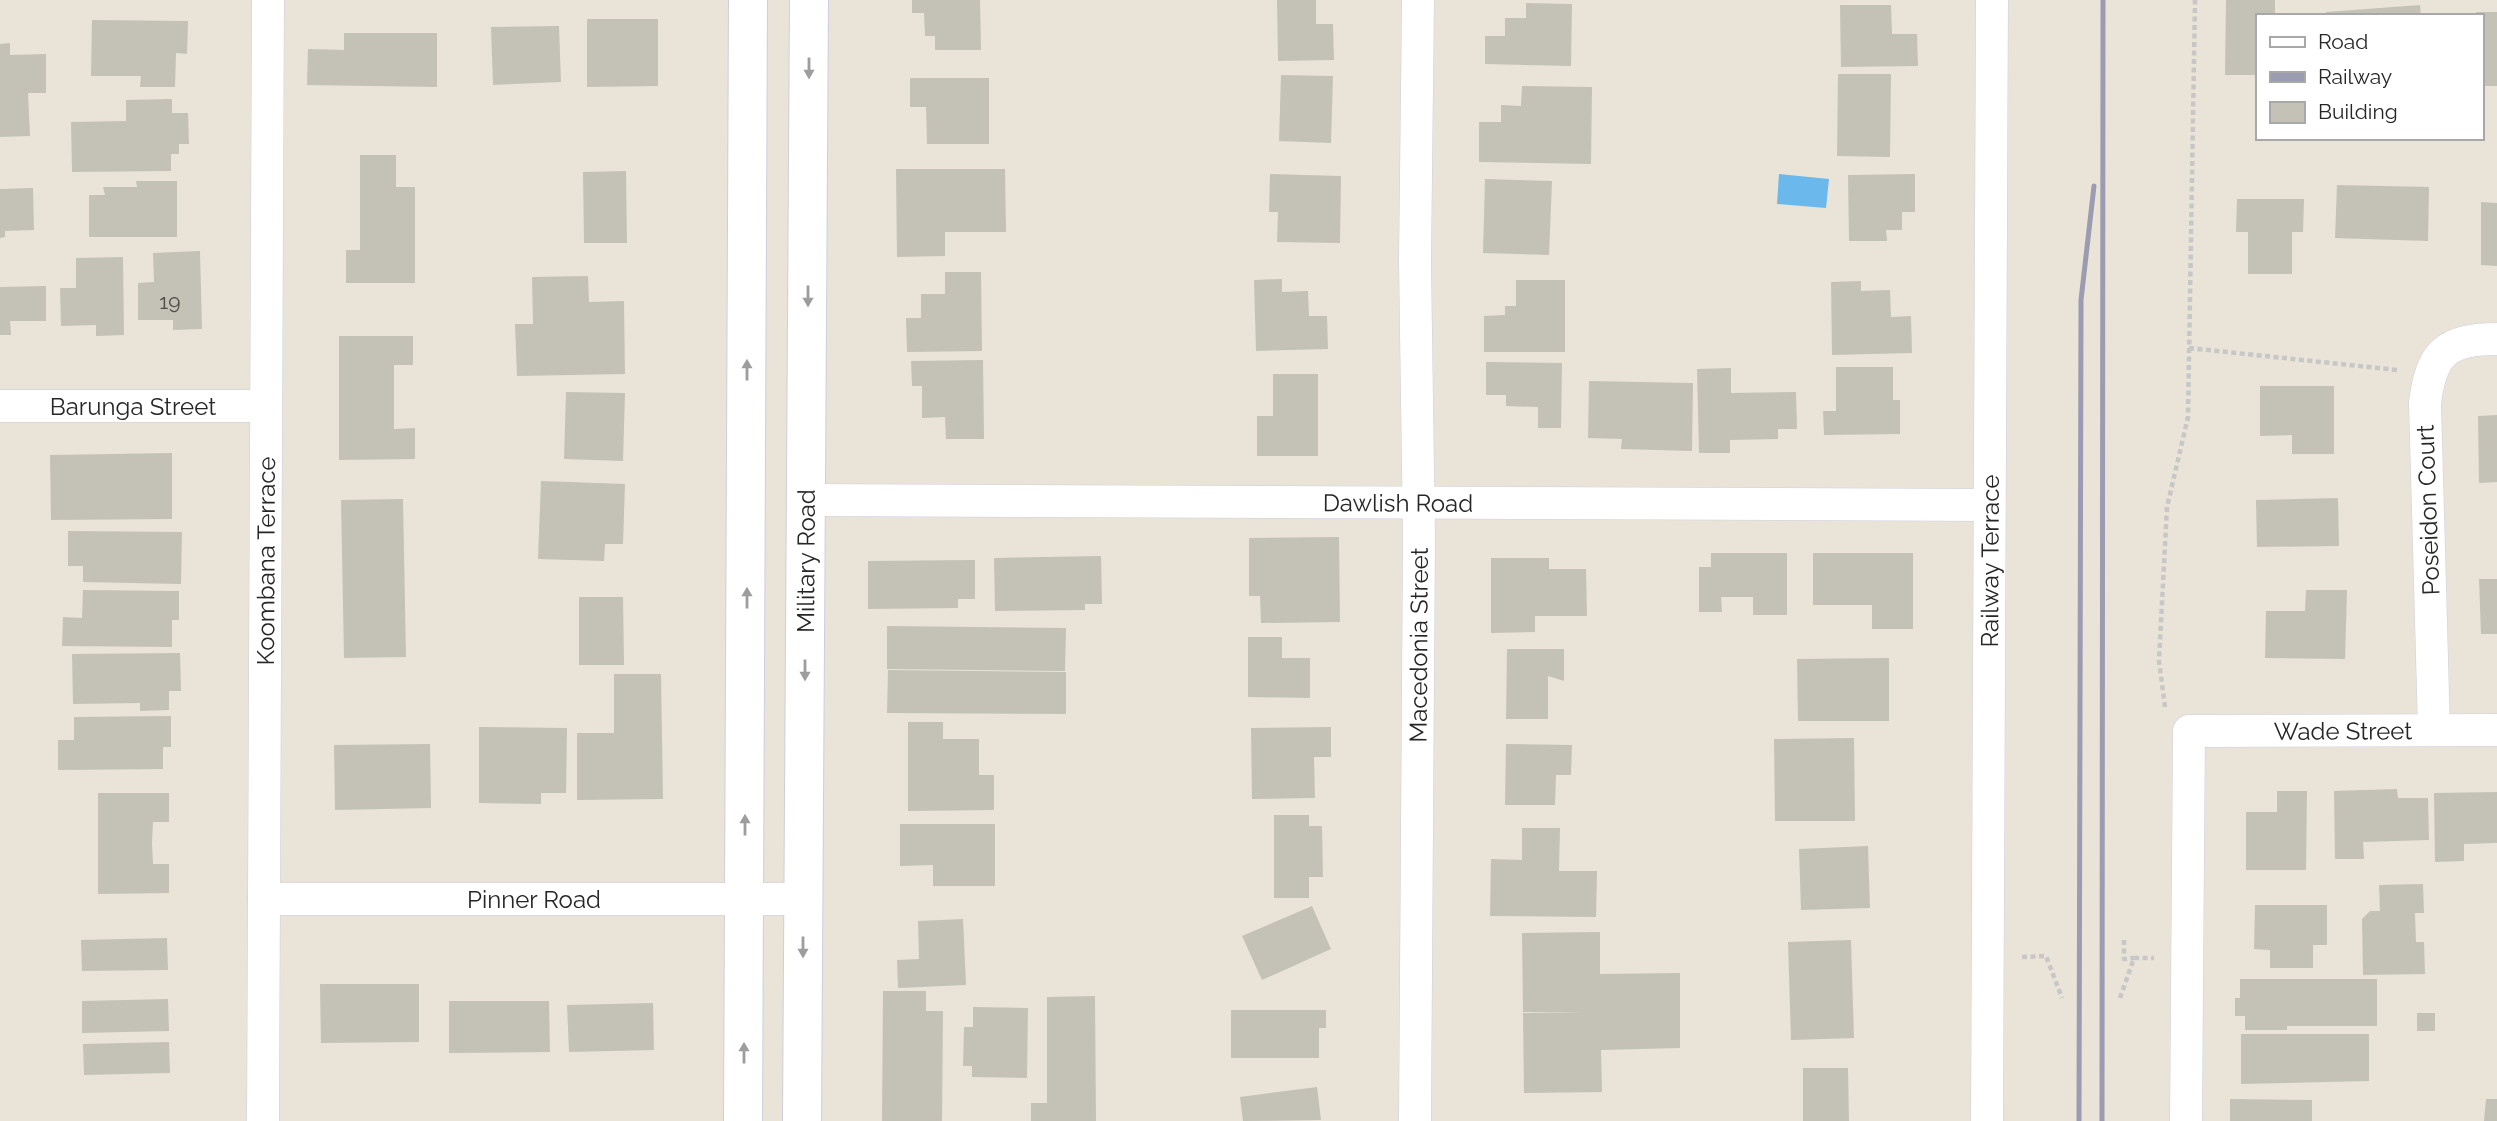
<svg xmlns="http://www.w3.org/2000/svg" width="2497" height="1121" font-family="Raleway,sans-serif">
<rect width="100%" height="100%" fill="#e9e4d7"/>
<path fill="#6ab8ec" d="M1779,174L1829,179L1826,208L1777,204Z"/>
<path fill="#c4c1b7" d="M912,0H980L981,50H935V36H925L924,13H912Z
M1277,0H1316V24H1333L1334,60L1278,61Z
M2226,0H2275V16H2257V75H2225Z
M1526,3L1572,4L1571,66L1485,64V36H1505V18H1526Z
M1840,5H1891L1892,34H1917L1918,66L1841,67Z
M2420,5L2421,16H2326V12Z
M2476,12H2497V86H2481V16H2476Z
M587,19H658V86L587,87Z
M92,20L188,21L187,54L176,53L175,87H140L141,76H91Z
M559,26L561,82L493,85L491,27Z
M344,33H437V87L307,85L308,49L344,50Z
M10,43V55L46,54V93H28L30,136L0,137V44Z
M1838,74H1891L1890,157L1837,156Z
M1281,75L1333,76L1331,143L1279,141Z
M910,78H989V144H927L926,107H910Z
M1522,86L1592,87L1591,164L1479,162V122H1501V105L1521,106Z
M172,99V113H188L189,144H179V154H171V171L72,172L71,122L126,121V100Z
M360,155H396V187H415V283H346V250H360Z
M896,169H1005L1006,232H945V256L897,257Z
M626,171L627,243H584L583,172Z
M1270,174L1341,176L1340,243L1277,242L1278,212H1269Z
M1915,174V212H1902V230H1886L1887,241H1849L1848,175Z
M1485,179L1552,181L1549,255L1483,253Z
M136,181H177V237H89V195H105L103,187H137Z
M2337,185L2429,187L2428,241L2335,238Z
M33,188L34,230L5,231V237L0,238V189Z
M2237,199H2304L2303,232H2292V274H2248V232H2236Z
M2481,202L2497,203V266L2481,265Z
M200,251L202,329L173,330V320H138V283L154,282L153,253Z
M123,257L124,335L96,336V325L61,326L60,288H76V258Z
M945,272H981L982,351L907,352L906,318H921V294H945Z
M588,276L589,302L624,301L625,374L517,376L515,324H533L532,277Z
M1282,279V292L1308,291L1309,316H1327L1328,349L1256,351L1254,280Z
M1516,280H1565V352H1484V316L1505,315V306H1516Z
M1861,281V291L1890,290L1891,317L1911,316L1912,353L1832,355L1831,282Z
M46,286V321H10L11,335H0V287Z
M339,336H413V365H394V429L415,428V459L339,460Z
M983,360L984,439H946L945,417L922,418V386H912L911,361Z
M1486,362L1562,363L1561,428H1538V407L1506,406V395H1486Z
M1836,367H1893V400H1900V434L1824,435L1823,411H1836Z
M1731,368V393L1796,392L1797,429H1778V439L1730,440V453H1699L1697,369Z
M1273,374H1318V456H1257V416H1273Z
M1589,381L1693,383L1692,451L1621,449L1622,439L1588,438Z
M2260,386H2334V454H2292V435L2260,436Z
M566,392L625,393L623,461L564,459Z
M2497,415V482L2479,483L2478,416Z
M172,453V519L51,520L50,455Z
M541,481L625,484L623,544H605L604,561L538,559Z
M2338,498L2339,546L2257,547L2256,500Z
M403,499L406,657L344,658L341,500Z
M68,531L182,532L181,584L83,582V566H68Z
M1339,537L1340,622L1261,623L1260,596H1249V538Z
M1711,553H1787V615H1753V597H1721L1722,612H1699V567H1711Z
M1813,553H1913V629H1872V605H1813Z
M1101,556L1102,604H1085V610L995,611L994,558Z
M1491,558H1549V569H1586L1587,616H1535V632L1491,633Z
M975,560V599H958V608L868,609V561Z
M2479,579H2497V634H2481Z
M83,590L179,591V620H172V647L62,646L63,617L82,618Z
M2306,590H2347L2345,659L2265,658L2266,611H2305Z
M579,597H623L624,665H579Z
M887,626L1066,628L1065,671L887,669Z
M1248,637H1282V658H1310V698L1248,697Z
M1507,649H1564V681L1548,676V719H1506Z
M180,653L181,691H169V710L140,711V703L73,704L72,654Z
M1889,658V721H1798L1797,659Z
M888,670L1066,672V714L887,713Z
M614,674H661L663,799L577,800V733H614Z
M171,716V747H163V769L58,770V740H74V717Z
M908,722H943V739H979V775H994V810L908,811Z
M479,727L567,728L566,793H541V804L479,803Z
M1331,727V757H1314L1315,798L1252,799L1251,728Z
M1854,738L1855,821H1775L1774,739Z
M430,744L431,808L335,810L334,745Z
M1506,744L1572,745L1571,775H1556L1555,805H1505Z
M2397,789L2398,798H2428L2429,840L2363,842L2364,859H2335L2334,791Z
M2277,791H2307L2306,870H2246V812H2277Z
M2497,792V843L2464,844V861L2435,862L2434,793Z
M98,793H169V822H153L152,843L153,864H169V893L98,894Z
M1274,815H1309V826H1322L1323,877H1309V898H1274Z
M900,824H995V886H933V865L900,866Z
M1522,828H1560L1559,871H1597L1596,917L1490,916L1491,859L1522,860Z
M1868,846L1870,908L1801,910L1799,849Z
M2423,884L2424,913H2415L2416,942H2424L2425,974L2363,975L2362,919L2370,911H2380L2379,885Z
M2255,905H2327V945H2313V968H2270V950L2254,949Z
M1312,906L1331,949L1262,980L1242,936Z
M963,919L966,985L898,988L897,960L919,959L918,921Z
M1600,932V974L1680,973V1048L1601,1050L1602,1092L1524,1093L1523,1013L1584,1012H1523L1522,933Z
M167,938L168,970L82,971L81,940Z
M1851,940L1854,1038L1791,1040L1788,942Z
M2240,979H2377V1026H2287V1030H2245V1016H2235V998H2240Z
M320,984H419V1042L321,1043Z
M883,991H926V1011H943L942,1121H882Z
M1095,996L1096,1121H1031V1103H1047V997Z
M168,999L169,1031L82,1033V1001Z
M449,1001H549L550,1052L449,1053Z
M653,1003L654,1050L569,1052L567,1005Z
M973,1007L1028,1008L1027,1078L972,1077V1066H963L964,1027H973Z
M1231,1010H1326V1028H1319V1058H1231Z
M2417,1013H2435V1031H2417Z
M2241,1034H2369V1081L2241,1084Z
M169,1042L170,1073L84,1075L83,1044Z
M1803,1068H1848L1849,1121H1803Z
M1317,1087L1321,1120L1243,1121L1240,1097Z
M2230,1099L2312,1100V1121H2230Z
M2486,1099H2497V1121H2484Z"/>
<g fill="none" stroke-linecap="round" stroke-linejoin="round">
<g stroke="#cdcee0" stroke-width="33">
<g id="street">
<path id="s1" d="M0,406H266"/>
<path id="s2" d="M806,500L1989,505"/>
<path d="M2434,730L2425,403C2431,353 2446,339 2497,339"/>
<path id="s3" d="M264,899H804"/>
<path id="s4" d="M263,1121L268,0"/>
<path id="s5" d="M1415,1121L1419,536L1415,262L1418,0"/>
<path id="s6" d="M1987,1121L1992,0"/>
<path id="s7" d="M2186,1121L2189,731L2497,730"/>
</g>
</g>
<g stroke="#cdcee0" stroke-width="40">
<g id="secondary">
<path d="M743,1121L748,0"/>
<path id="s8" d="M802,1121L809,0"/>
</g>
</g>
<path stroke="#c7c7c7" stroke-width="4.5" stroke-dasharray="5 3.5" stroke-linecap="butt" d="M2189,348L2397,370
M2165,707L2159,661L2167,507L2188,417L2195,0
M2124,940V959L2134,958
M2022,957L2046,956L2062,998
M2120,998L2134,958H2154"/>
<use href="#street" stroke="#fff" stroke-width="32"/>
<use href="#secondary" stroke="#fff" stroke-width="38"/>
<path stroke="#9b9bb1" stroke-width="5" d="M2079,1121L2081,300L2094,186
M2102,1121L2103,0"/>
</g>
<defs><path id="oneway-solid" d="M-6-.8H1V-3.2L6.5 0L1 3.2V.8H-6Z" transform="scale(1.75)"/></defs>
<g fill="#9d9d9d">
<use href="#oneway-solid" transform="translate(809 68) rotate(90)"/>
<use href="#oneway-solid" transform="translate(808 296) rotate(90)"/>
<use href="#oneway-solid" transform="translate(747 370) rotate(-90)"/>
<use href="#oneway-solid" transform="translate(747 598) rotate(-90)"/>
<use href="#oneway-solid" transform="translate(805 670) rotate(90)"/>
<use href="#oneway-solid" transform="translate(745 825) rotate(-90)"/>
<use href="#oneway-solid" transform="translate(803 947) rotate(90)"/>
<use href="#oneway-solid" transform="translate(744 1053) rotate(-90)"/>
</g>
<g text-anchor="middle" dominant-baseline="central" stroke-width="7" stroke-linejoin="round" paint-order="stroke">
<g font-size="21" fill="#4e4d4a">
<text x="170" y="301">19</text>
</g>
<g font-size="24" fill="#262626" stroke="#fff">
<text stroke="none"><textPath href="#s1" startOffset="133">Barunga Street</textPath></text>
<text stroke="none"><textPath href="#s2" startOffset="592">Dawlish Road</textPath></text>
<text transform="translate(2428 510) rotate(-92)">Poseidon Court</text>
<text stroke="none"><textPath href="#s6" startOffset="560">Railway Terrace</textPath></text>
<text stroke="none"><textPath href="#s4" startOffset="560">Koombana Terrace</textPath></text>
<text stroke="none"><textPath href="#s8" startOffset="560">Military Road</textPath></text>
<text stroke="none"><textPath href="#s5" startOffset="476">Macedonia Street</textPath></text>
<text stroke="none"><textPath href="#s7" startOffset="544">Wade Street</textPath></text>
<text stroke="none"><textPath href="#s3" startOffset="270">Pinner Road</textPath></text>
</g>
</g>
<rect x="2256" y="14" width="228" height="126" fill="#ffffff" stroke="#a8a8a8" stroke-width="2"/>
<rect x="2270" y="37" width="35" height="10" fill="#ffffff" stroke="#a8a8a8" stroke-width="2"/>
<text x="2318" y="49" font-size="21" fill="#262626">Road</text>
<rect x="2270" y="72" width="35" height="10" fill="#9b9bb1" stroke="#a8a8a8" stroke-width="2"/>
<text x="2318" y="84" font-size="21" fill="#262626">Railway</text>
<rect x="2270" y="102" width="35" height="21" fill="#c4c1b7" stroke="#a8a8a8" stroke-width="2"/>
<text x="2318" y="119" font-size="21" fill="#262626">Building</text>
</svg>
